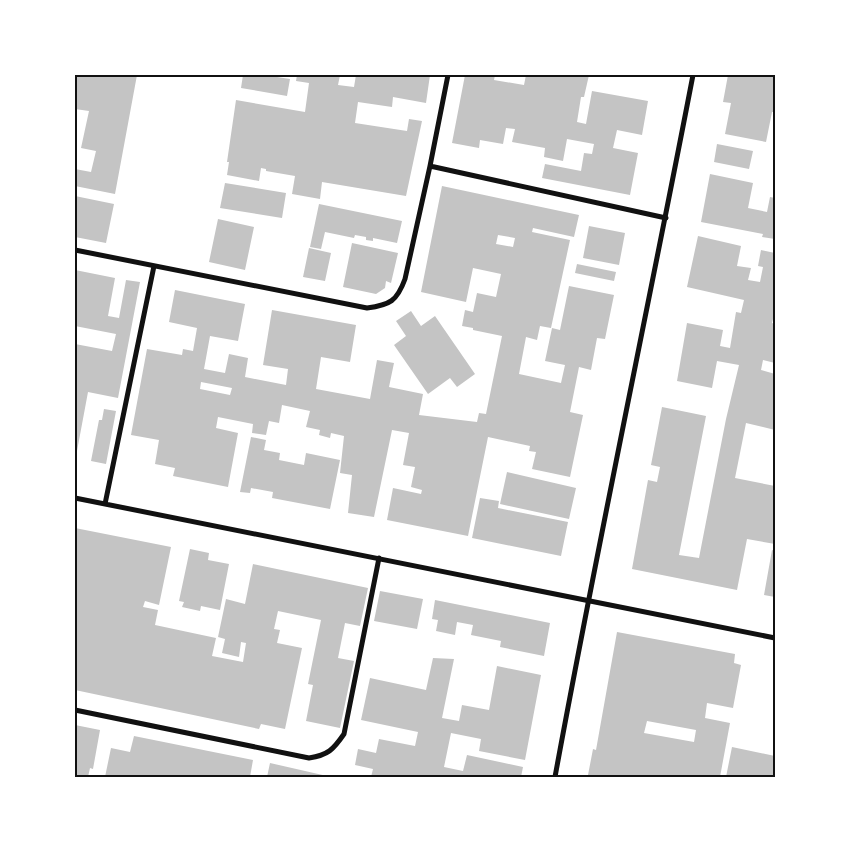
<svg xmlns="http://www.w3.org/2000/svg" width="850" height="852" font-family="'IBM Plex Sans',sans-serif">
<rect width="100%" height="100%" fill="#fff"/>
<path fill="#c4c4c4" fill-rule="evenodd" d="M75,75H137L115,194L75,186V169L91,172L96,151L81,148L89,111L75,109Z
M243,75H278L277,77L290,79L287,96L241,88Z
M297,75H340L338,85L354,87L356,75H430L426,103L393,97L392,107L358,102L355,123L407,131L409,119L422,121L406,196L322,182L320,199L292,194L295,176L266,171V169L261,168L259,181L227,175L229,162H227L236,100L305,112L309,83L296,81Z
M465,75H495L494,80L524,85L526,75H589L584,97H581L577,122L586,124L592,91L648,101L642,135L617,130L613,148L638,153L630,195L542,178L545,164L581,171L584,153L592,154L594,144L567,139L563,161L544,157L545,148L512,142L515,129L506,128L503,144L480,140L479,148L452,143Z
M728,75H775V112H772L766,142L725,134L731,103L723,102Z
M717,144L753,151L749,169L714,162Z
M710,174L753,183L748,208L767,212L770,197L775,198V239L762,237L763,234L701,222Z
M225,183L286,193L282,218L220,208Z
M442,186L579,215L574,237L533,228L532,232L570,240L551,328L540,326L537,340L526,337L519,374L561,383L565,365L545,361L552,328L560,330L569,286L614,295L605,339L597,338L591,370L579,367L570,412L583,415L570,477L532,469L536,452L529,451L530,446L488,437L468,536L387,520L393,488L421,494L422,490L411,487L415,467L403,465L409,433L392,430L374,517L348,513L352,475L340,473L344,436L331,433L330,438L319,435L320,430L306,427L310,411L282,405L279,423L269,421L266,435L252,433L253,424L218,417L216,428L238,433L228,487L173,476L175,468L155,464L159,440L131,435L147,349L182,355L183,349L193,351L197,328L169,322L175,290L245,304L238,341L210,336L204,369L225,373L229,354L248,358L245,377L286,385L288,369L263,365L272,310L356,325L350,362L321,357L316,389L370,399L377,360L394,363L389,387L423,394L419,415L477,422L479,413L486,414L502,336L473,330V328L462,326L465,310L473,312L477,293L496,297L501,274L473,268L466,302L421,292ZM498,235L515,238L513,247L496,244ZM201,382L232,388L230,395L200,389Z
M75,196L114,204L106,243L75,237Z
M319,204L402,221L397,243L373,238V241L366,240V237L355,235L354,238L325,232L321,249L310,247Z
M218,219L254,227L245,270L209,262Z
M589,226L625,233L619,265L583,258Z
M698,236L741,246L737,266L751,268L748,280L760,282L763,267L758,266L761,250L775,253V319H773L772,323L775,324V363L763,360L761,370L775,374V430L746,423L735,478L775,486V544L747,539L737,590L632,569L648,480L657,482L660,467L651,465L662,407L706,416L679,555L699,558L726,419L739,365L717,361L712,388L677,381L687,323L723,330L720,346L730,348L736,312L741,313L744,300L687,287Z
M352,243L398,253L391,283L386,281L385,288L376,294L343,287Z
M309,248L331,253L325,281L303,277Z
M577,264L616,272L614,281L575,273Z
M75,270L115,278L108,316L119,318L126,280L140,282L118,398L88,392L77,451H75V344L112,351L116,334L75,326Z
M411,311L421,326L435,316L475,374L457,387L450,378L428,394L394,345L406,336L396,321Z
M104,409L116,411L106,464L91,461L99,420H102Z
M251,437L266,440L264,450L280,453L279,460L304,465L306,453L340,460L330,509L272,498L273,492L251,488L250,493L240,492Z
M507,472L576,488L569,519L500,504Z
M480,498L499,501L498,508L568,522L561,556L472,538Z
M75,528L171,547L159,605L145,601L143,607L158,610L155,625L216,638L212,656L243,662L246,643L241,642L239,657L222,653L225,639L218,637L226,599L245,604L253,564L368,588L360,626L345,623L338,658L354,661L340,728L306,721L313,685L308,684L321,620L278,611L274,629L280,630L277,643L302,648L285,729L261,724L259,729L75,690Z
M190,549L209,553L208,560L229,564L220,610L201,606L200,611L182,607L184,602L179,601Z
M772,550L775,551V597L764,595Z
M380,591L423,599L417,629L374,621Z
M435,600L550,623L544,656L500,647L501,641L471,635L473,625L457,622L455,635L436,631L438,620L432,619Z
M617,632L735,654L734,663L741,665L733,708L707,703L705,718L730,723L720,777H598L588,775L593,749L596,750ZM647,721L696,730L694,742L644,733Z
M433,658L454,659L442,718L459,721L462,705L489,710L497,666L541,675L525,760L479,751L481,739L451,733L444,767L463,771L467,755L523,767L521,777H371L373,769L355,765L358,749L376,753L379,739L415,746L418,732L361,720L370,678L426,690Z
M75,725L100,730L93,769L90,768L88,777H75Z
M134,736L253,760L250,777H105L111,748L130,752Z
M732,747L775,756V777H726Z
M270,763L327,776V777H267Z"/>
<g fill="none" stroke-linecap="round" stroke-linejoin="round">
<path stroke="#111" stroke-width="5" d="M430,166L448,75
M75,250L367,308C390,305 397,301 405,279L430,166L666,218
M75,498L775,638
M105,504L154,266
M75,710L309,758C328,755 333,750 344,734L379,558
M555,777C598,542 648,309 693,75"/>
</g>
<rect width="850" height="852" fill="none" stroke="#ffffff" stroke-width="152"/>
<rect x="76" y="76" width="698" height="700" fill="none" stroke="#111" stroke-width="2"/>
</svg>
